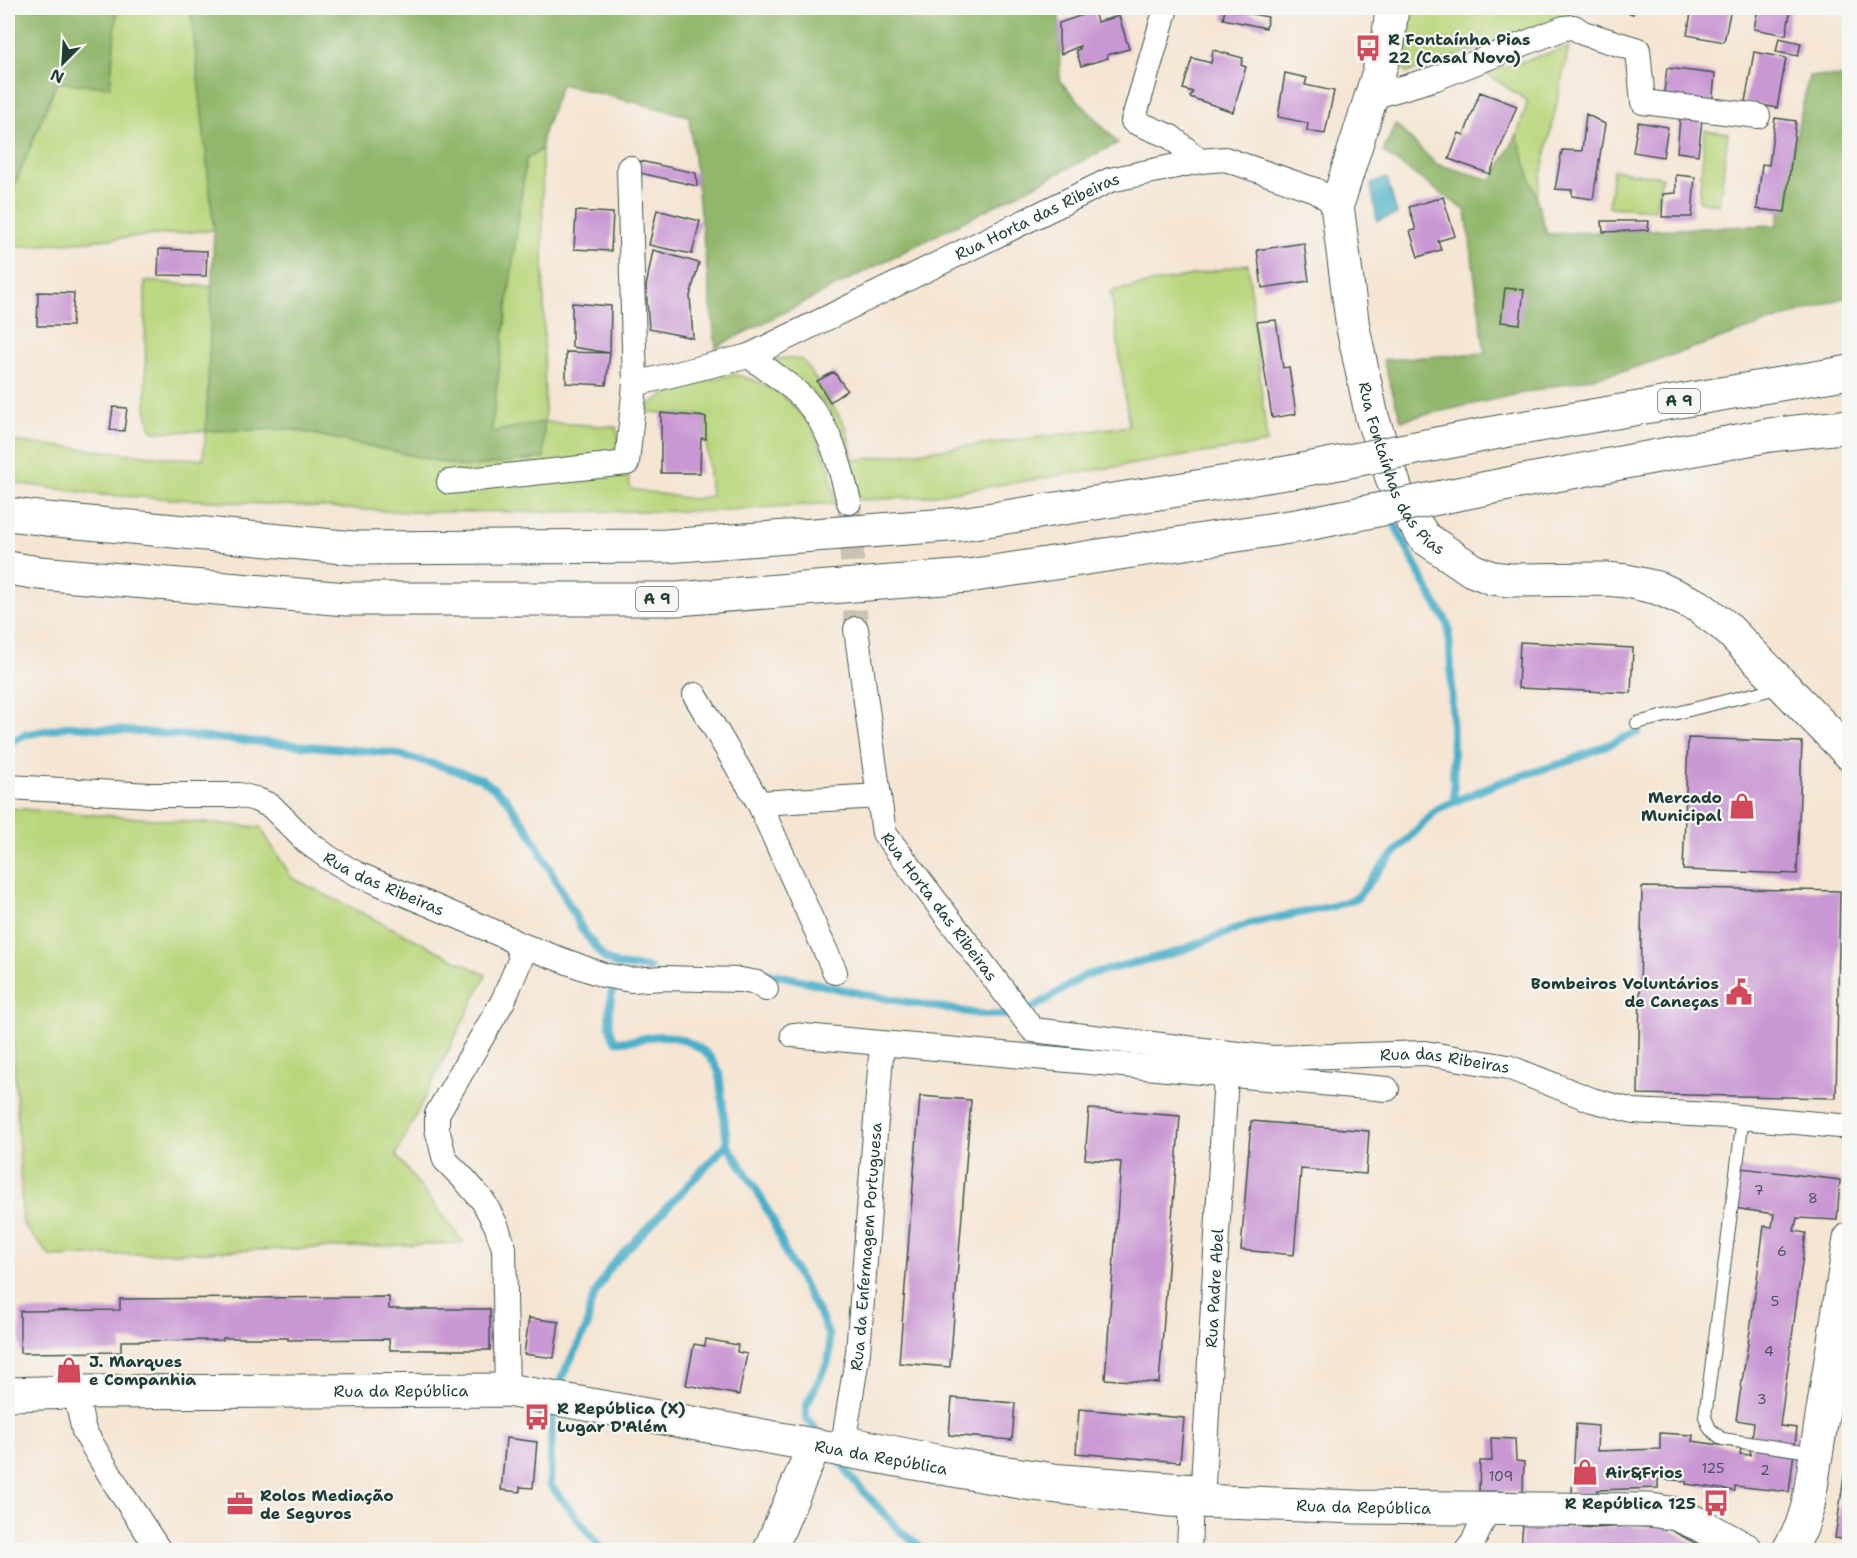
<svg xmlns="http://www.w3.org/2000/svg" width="1857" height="1558" font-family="'Shantell Sans',sans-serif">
<rect width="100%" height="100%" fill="#f6f6f2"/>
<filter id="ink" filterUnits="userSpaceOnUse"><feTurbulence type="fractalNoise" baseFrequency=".0167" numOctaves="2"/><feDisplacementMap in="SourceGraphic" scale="12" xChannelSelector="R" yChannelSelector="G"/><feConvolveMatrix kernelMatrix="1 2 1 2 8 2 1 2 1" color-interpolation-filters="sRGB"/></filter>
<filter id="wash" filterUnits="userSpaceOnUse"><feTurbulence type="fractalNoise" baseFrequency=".008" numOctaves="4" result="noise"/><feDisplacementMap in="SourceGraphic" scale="24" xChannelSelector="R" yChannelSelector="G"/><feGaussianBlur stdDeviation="1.35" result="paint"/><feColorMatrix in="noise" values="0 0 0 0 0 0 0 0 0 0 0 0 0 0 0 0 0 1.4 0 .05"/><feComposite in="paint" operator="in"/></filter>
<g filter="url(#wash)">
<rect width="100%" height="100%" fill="#f5e5d3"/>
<path fill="#b9d67c" stroke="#6c8a58" stroke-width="1.5" d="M117,8H191L214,230L8,248L12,191L57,82L110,87Z
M1411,8H1571L1569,18L1406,73L1402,65Z
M1569,47L1536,199L1517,135L1528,101L1485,73Z
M8,72L14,74L8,143Z
M1705,130L1728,133L1719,205L1699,201Z
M542,149L545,422L616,427L631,489L692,499L711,496L706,437V417L640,411L664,395L704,381L734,374L756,381L779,392L811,424L829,467L836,503L712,511L407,512L103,495L8,482V441L173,458L203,459L206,431L154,432L150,426L146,408L145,281L213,287L207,431L290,429L465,467L491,433L526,159Z
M1613,170L1662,177L1655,210L1609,207Z
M1248,264L1267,443L922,497L860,500L830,412L821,400L770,362L783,358L803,360L846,427L854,460L1129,426L1111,291Z
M8,808L260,827L292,878L486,975L396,1155L464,1243L51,1257L23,1225L8,942Z"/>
<path fill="#92b76c" stroke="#587a50" stroke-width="1.5" d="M8,8H117L110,87L57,82L12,191L8,254V143L14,74L8,72Z
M191,8H1059L1060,81L1118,143L716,347L689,116L561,84L542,138V149L526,159L491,432L544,422V458L465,467L290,429L206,431L214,230Z
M1809,76L1849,77V296L1627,370L1401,420L1383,360L1485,353L1466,211L1383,152L1395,124L1436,164L1492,180L1517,135L1547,234L1777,225Z"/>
<path fill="#4aafc9" stroke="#34767e" stroke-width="1.5" d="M1387,178L1397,214L1377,221L1371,184Z"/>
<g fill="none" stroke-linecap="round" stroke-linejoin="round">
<path stroke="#4aafc9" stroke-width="8" d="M1390,515L1430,594L1448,624L1451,666L1454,802
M8,743L24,735L70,726L392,753L441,766L482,779L506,798L531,834L583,931L604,958L617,965L650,968
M737,969H751L867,995L984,1015H1010L1036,1006L1086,975L1174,953L1251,923L1334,906L1357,898L1383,865L1437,809L1498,783L1569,761L1638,732
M614,981C611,997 604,1028 616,1041C632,1043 647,1035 662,1036C676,1036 696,1044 706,1053C712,1058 716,1066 719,1072L727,1144L756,1189L773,1221L787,1256L822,1319L828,1334L830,1351L828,1362L806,1406V1417L820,1435
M559,1391L561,1379L587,1327L590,1306L596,1292L611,1266L727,1144
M555,1406L552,1419L550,1485L594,1539L602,1550
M838,1459L853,1480L902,1533L926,1550"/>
</g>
<g id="blocks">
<path fill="#c997d3" d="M1610,8H1634L1633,14Z
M1692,8H1731L1724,42L1687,35Z
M1758,8H1791L1786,35L1754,29Z
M1225,9L1268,17L1266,28L1223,19Z
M1094,11L1097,22L1119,16L1129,49L1107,55L1108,58L1081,66L1076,50L1080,49V46L1061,54L1059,42V23Z
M1779,38L1801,43L1798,56L1776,52Z
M1213,50L1243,58L1241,65L1246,67L1233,112L1190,97L1193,92L1183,89L1192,58L1211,63Z
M1754,52L1786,58L1777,108L1745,102Z
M1667,68L1715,74L1712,106L1663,100Z
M1285,73L1307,78L1305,85L1334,91L1325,134L1307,131L1308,123L1278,117Z
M1480,92L1517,106L1490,174L1449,159L1459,133L1464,135Z
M1586,114L1605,124L1593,199L1572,196V190L1555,189L1562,150L1582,151Z
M1680,118L1702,120L1698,155L1677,152Z
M1775,118L1796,121L1785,212L1757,209L1762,164L1769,165Z
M1638,122L1668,127L1663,157L1633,152Z
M640,161L696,173L697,186L640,173Z
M1676,175L1695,177L1692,217H1662L1663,194L1676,193Z
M1443,197L1455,236L1438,241L1441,250L1418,257L1410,231L1416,230L1409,207Z
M657,210L700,221L692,254L649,245Z
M576,211L613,213L611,251L574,249Z
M1602,221H1649L1648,230L1603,232Z
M1304,243L1309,281L1262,288L1257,250Z
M159,249L207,251L206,276L158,275Z
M653,250L699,263L690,296L693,338L649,329L646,287Z
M1505,288L1524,290L1520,324L1501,322Z
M38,292L74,293L72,326H37Z
M572,303L611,306L610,353L606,385L566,383V352L610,353L572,347Z
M1276,320L1283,368L1289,367L1296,414L1272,418L1257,322Z
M834,372L847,390L830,402L817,381Z
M113,407L127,408L124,431L110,430Z
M661,413L706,417V439L701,438L700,473H661Z
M1520,642L1633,648L1631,693L1518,688Z
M1688,738L1802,742L1797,874L1683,870Z
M1642,887L1840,891L1836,1098L1638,1094Z
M920,1096L971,1100L950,1367L899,1363Z
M1089,1109L1180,1116L1159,1383L1105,1379L1121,1162L1085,1159Z
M1251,1121L1369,1131L1366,1174L1301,1169L1294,1255L1241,1250Z
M1733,1167L1840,1180L1837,1220L1797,1218L1794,1231L1806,1233L1780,1426L1797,1428L1789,1492L1735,1486V1491L1686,1484V1481L1658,1479V1488L1597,1490V1495L1572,1493L1576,1424L1598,1426L1597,1451L1660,1449V1433L1693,1435L1692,1441L1741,1448L1740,1454L1750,1455L1754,1423L1736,1420L1751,1324L1764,1226L1772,1227L1774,1214L1727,1207Z
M389,1297V1309H490V1350H390L389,1339L288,1340V1338H223V1340L121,1341V1352L20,1353V1311L120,1310V1299Z
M529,1318L559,1322L554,1358L524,1354Z
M706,1339L738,1345L737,1352L747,1354L739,1395L686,1385L694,1344L705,1346Z
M952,1398L1015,1403L1012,1440L949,1435Z
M1079,1409L1184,1418L1180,1462L1076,1453Z
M506,1438L537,1442L533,1488L520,1487V1492L501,1490Z
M1491,1438L1515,1439L1516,1461L1524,1462L1523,1492L1479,1491L1480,1461H1492Z
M1848,1449L1850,1450V1540L1835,1538Z
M1523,1522L1594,1528L1630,1526L1667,1528L1708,1550H1521Z"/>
</g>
</g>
<g filter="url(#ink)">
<use href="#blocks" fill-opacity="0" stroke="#3f564c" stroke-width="1.5"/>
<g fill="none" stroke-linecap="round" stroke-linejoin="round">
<path stroke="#cac3b3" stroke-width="24" stroke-dasharray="24 12" stroke-linecap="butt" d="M849,502L856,629"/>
<g stroke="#3f564c" stroke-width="14">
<path id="lane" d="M1637,723L1781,687
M1743,1118L1705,1417L1710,1429L1722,1439L1816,1453
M845,1432L959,1455L1057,1470L1202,1481"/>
</g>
<g stroke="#3f564c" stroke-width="26">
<g id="street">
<path d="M1166,8L1133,121L1171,137L1200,161"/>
<path d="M1372,97L1436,78L1564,28L1574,27L1583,33L1638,50L1643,102L1758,116"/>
<path d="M749,356C766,369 790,384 804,399C831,428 840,465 849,502"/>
<path id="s1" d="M635,384L749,356L1110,180L1200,161L1225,159L1315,190L1337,205"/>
<path d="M449,482L627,463L635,384L629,168"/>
<path id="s2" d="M856,629L884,833L1033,1030L1272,1058L1425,1053L1508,1067L1592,1100L1633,1111L1729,1116L1850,1127"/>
<path d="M695,695L759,803L879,796"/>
<path id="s3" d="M8,787L150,795H239L255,799L271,806L306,841L329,858L355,873L504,936L516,943L603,975L631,980L663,978L741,980L757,983L766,989"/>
<path d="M759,803L835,972"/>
<path d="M793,1035L1387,1089"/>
<path d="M507,1390L504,1248L496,1225L483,1201L465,1180L445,1160L437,1129V1114L503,1001L521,958L516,943"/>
<path d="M75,1392L84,1431L118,1488L159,1550"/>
<path id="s4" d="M842,1451L858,1352L882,1043"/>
<path id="s5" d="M1202,1502L1226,1074"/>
<path d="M1189,1550L1191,1501"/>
<path d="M1467,1550L1473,1543L1488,1508"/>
</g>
</g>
<g stroke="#3f564c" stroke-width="35">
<g id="secondary">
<path id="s6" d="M1392,8L1388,43L1337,205L1353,328L1372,417L1400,502L1425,538L1472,570L1492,578L1510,580L1605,579L1627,581L1658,588L1698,606L1726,627L1850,754"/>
<path id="s7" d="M8,1394L75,1392L507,1390L1026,1483L1170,1500L1356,1507L1651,1510L1676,1514L1701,1525L1746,1550"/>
<path d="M770,1550L814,1446"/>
<path d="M1789,1550L1801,1528L1808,1506L1850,1239"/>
</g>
</g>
<g stroke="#3f564c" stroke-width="35">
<path id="highway" d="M1509,430L1850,372
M1518,482L1770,435L1850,426
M8,514L46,519L354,548L666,546L961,524L1292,472
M8,568L39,573L346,599H677L968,576L1302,525"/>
</g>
<use href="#lane" stroke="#fff" stroke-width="12"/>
<use href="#street" stroke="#fff" stroke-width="24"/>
<use href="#secondary" stroke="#fff" stroke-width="33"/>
<use href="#highway" stroke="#fff" stroke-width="33"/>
<g stroke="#3f564c" stroke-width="35" stroke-linecap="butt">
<path id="highway-bridge" d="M1292,472L1509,430
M1302,525L1518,482"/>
</g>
<use href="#highway-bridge" stroke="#fff" stroke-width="33"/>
</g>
</g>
<defs>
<g id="bus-bare" transform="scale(2.07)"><path d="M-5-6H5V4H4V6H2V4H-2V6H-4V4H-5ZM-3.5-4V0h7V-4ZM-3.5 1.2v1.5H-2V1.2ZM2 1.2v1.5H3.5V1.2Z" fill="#d1495b" stroke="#f6f6f2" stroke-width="2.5" paint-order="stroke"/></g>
<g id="shop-bare" transform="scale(2.07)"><path d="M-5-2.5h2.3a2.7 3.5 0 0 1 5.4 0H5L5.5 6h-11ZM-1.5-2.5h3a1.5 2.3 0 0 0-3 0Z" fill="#d1495b" stroke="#f6f6f2" stroke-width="2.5" paint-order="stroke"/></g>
<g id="civic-bare" transform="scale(2.07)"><path d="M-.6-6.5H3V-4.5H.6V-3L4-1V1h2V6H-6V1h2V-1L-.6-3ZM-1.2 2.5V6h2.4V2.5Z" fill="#d1495b" stroke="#f6f6f2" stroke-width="2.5" paint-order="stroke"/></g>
<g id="office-bare" transform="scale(2.07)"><path d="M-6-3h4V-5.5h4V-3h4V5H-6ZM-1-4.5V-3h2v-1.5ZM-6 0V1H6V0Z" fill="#d1495b" stroke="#f6f6f2" stroke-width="2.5" paint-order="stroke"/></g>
</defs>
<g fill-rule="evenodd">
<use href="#bus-bare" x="1368" y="48"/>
<use href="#shop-bare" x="1742" y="806"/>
<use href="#civic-bare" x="1739" y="992"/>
<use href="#shop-bare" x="69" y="1370"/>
<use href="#bus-bare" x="537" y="1417"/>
<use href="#shop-bare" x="1585" y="1472"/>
<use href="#bus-bare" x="1716" y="1503"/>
<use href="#office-bare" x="240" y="1504"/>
</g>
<g text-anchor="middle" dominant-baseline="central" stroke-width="4.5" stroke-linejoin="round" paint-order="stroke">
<g font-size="14" fill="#4a545c">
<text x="1759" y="1190">7</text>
<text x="1813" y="1198">8</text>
<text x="1782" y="1251">6</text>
<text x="1775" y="1301">5</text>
<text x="1769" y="1351">4</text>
<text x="1762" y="1399">3</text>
<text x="1713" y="1468">125</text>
<text x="1765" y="1470">2</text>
<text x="1501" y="1476">109</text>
</g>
<g fill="#f6f6f2" stroke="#60746d" stroke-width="1.5">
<rect x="1658" y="389" width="42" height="24" rx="4.5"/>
<rect x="636" y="587" width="42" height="24" rx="4.5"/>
</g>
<g font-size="15" font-weight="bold" fill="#1f3d34">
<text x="1679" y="401">A 9</text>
<text x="657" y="599">A 9</text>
</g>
<g font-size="16" font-weight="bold" fill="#1f3d34" stroke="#f6f6f2" text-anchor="start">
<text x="1388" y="39">R Fontaínha Pias<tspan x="1388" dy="18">22 (Casal Novo)</tspan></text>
<text x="1722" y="797" text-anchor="end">Mercado<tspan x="1722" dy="18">Municipal</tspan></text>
<text x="1719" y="983" text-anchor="end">Bombeiros Voluntários<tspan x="1719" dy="18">de Caneças</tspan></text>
<text x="89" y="1361">J. Marques<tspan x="89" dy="18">e Companhia</tspan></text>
<text x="557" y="1408">R República (X)<tspan x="557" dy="18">Lugar D'Além</tspan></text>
<text x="1605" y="1472">Air&amp;Frios</text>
<text x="260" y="1495">Rolos Mediação<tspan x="260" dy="18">de Seguros</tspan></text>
<text x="1696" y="1503" text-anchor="end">R República 125</text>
</g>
<g font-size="16" fill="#1f3d34" stroke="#f6f6f2">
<text stroke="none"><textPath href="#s1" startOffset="438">Rua Horta das Ribeiras</textPath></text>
<text stroke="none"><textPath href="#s6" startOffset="480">Rua Fontaínhas das Pias</textPath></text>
<text stroke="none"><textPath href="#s3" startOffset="404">Rua das Ribeiras</textPath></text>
<text stroke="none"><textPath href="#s2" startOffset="298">Rua Horta das Ribeiras</textPath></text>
<text stroke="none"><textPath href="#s2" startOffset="867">Rua das Ribeiras</textPath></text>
<text stroke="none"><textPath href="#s4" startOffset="206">Rua da Enfermagem Portuguesa</textPath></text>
<text stroke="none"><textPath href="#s5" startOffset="214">Rua Padre Abel</textPath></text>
<text stroke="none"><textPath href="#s7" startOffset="393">Rua da República</textPath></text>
<text stroke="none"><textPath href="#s7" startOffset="879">Rua da República</textPath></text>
<text stroke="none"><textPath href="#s7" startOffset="1365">Rua da República</textPath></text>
</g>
</g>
<rect width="1857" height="1558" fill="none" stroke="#f6f6f2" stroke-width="30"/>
<g transform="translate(63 63) rotate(204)" stroke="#f6f6f2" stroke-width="4.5" paint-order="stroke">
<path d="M0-4.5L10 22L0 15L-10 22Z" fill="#1f3d34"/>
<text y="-9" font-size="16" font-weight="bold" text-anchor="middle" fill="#1f3d34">N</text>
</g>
</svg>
